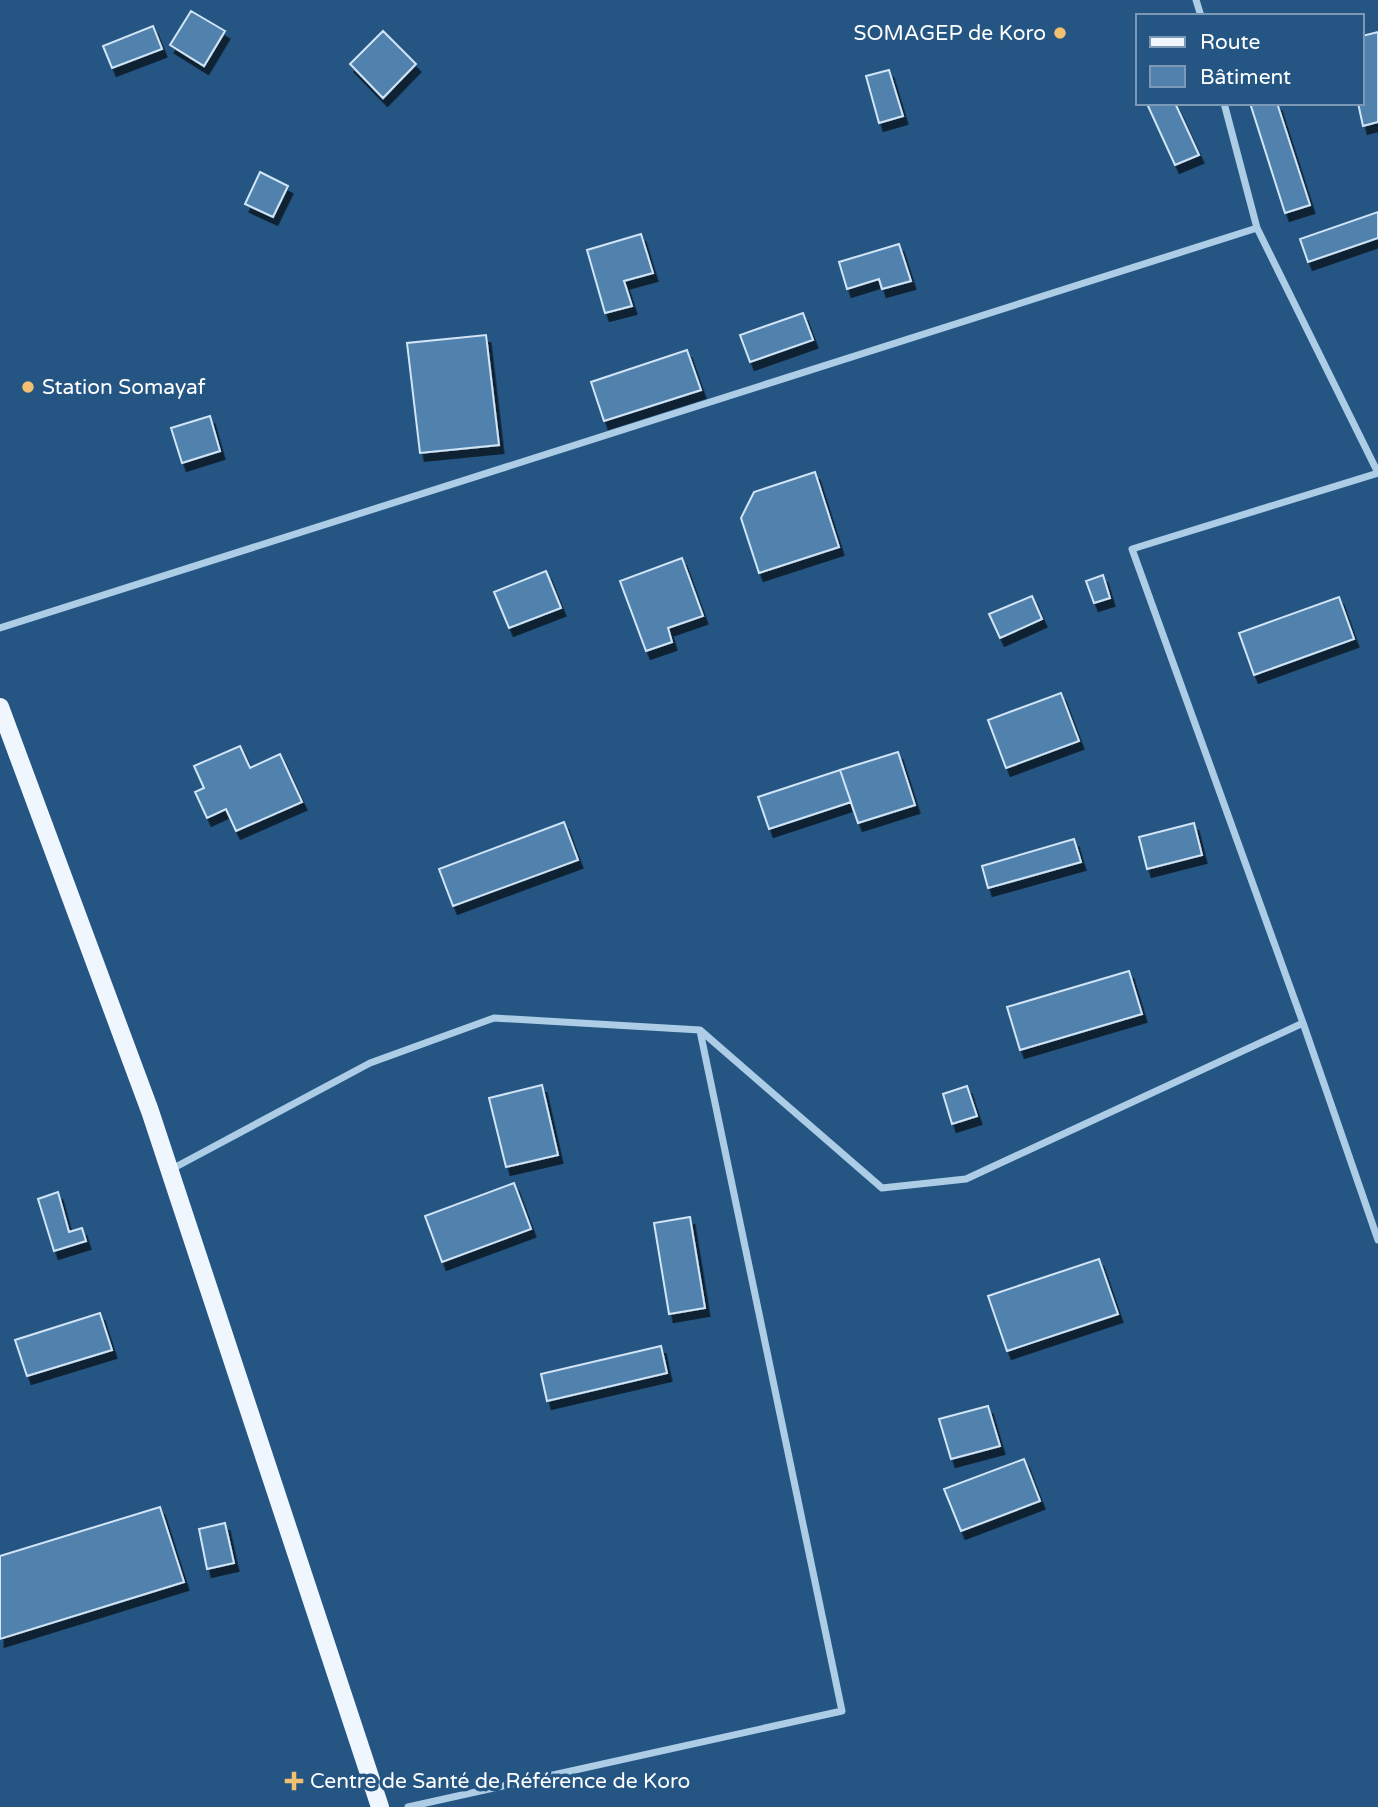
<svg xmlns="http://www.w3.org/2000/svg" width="1378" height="1807" font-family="'Varela Round',sans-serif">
<defs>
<filter id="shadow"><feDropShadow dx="4.5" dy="8" stdDeviation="0" flood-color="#0009"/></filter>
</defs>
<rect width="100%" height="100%" fill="#255683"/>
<path fill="#5182ad" stroke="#d1e5f6" stroke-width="2" filter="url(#shadow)" d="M191,11L225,31L204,66L170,45Z
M153,26L162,49L112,68L103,46Z
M383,31L416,64L383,98L350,64Z
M1378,32V122L1363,126L1358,103H1362V36Z
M889,70L903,116L879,123L866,76Z
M1154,103H1175L1199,155L1175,165L1148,106Z
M1250,103H1277L1310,205L1285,213Z
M260,172L288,186L273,217L245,204Z
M1378,212V238L1308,262L1300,239Z
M641,234L653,273L624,281L632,306L605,313L587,250Z
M899,244L911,281L882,289L879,279L847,289L839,262Z
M803,313L813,340L750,362L740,335Z
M486,335L499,445L420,453L407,343Z
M687,350L701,390L604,421L591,382Z
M210,416L220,451L182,463L171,428Z
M815,472L839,547L759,573L741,518L754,492Z
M682,558L703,616L668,628L672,642L646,651L620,581Z
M546,571L561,608L509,628L494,592Z
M1103,575L1110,598L1094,603L1086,581Z
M1032,596L1042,619L1000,638L989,614Z
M1339,597L1354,639L1254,675L1239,633Z
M1061,693L1079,741L1006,768L988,720Z
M240,746L250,768L280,754L302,802L236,831L226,809L207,818L195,792L204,788L194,766Z
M898,752L915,805L858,823L840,770Z
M840,770L851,802L769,829L758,797Z
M564,822L578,860L453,906L439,869Z
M1194,823L1202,855L1147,869L1139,837Z
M1074,839L1081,862L988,888L982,866Z
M1129,971L1142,1014L1020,1050L1007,1007Z
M542,1085L558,1155L506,1167L489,1098Z
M967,1086L977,1116L952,1124L943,1094Z
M514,1183L531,1229L442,1262L425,1216Z
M58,1192L69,1232L82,1228L86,1241L54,1251L38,1199Z
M690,1217L705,1308L669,1314L654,1223Z
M1099,1259L1118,1314L1007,1351L988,1296Z
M100,1313L112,1350L27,1376L15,1340Z
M661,1346L667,1373L547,1401L541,1374Z
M988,1406L1000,1446L951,1459L939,1419Z
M1024,1459L1040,1501L961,1531L944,1489Z
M160,1507L184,1582L0,1639V1556Z
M225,1523L234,1563L207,1569L199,1529Z"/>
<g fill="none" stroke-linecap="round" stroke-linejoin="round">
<path stroke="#adcde7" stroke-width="7" d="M1196,0L1201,16
M1224,103L1257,228L1378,473
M0,628L1257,228
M1303,1023L1378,1240
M170,1170L370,1063L494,1018L700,1030L882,1188L966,1179L1303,1023L1132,549L1378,473
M408,1807L842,1711L700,1031"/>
<path stroke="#eff6fd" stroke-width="18" d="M0,707L150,1111L380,1807"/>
</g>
<g fill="#f1c171" stroke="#255683" stroke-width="2.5">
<circle cx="1060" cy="33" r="7"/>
<circle cx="28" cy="387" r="7"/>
<path d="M290.5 1770.5h7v7h7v7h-7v7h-7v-7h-7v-7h7z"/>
</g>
<g text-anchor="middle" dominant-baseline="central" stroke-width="7" stroke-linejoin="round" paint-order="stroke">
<g font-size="21" fill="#fff" stroke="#255683" text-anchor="start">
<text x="1046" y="33" text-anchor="end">SOMAGEP de Koro</text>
<text x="42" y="387">Station Somayaf</text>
<text x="310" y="1781">Centre de Santé de Référence de Koro</text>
</g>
</g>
<rect x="1136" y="14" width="228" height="91" fill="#255683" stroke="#7c9ab5" stroke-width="2"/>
<rect x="1150" y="37" width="35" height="10" fill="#eff6fd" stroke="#7c9ab5" stroke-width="2"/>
<text x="1200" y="49" font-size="21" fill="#ffffff">Route</text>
<rect x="1150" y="66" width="35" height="21" fill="#5182ad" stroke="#7c9ab5" stroke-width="2"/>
<text x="1200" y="84" font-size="21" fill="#ffffff">Bâtiment</text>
</svg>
